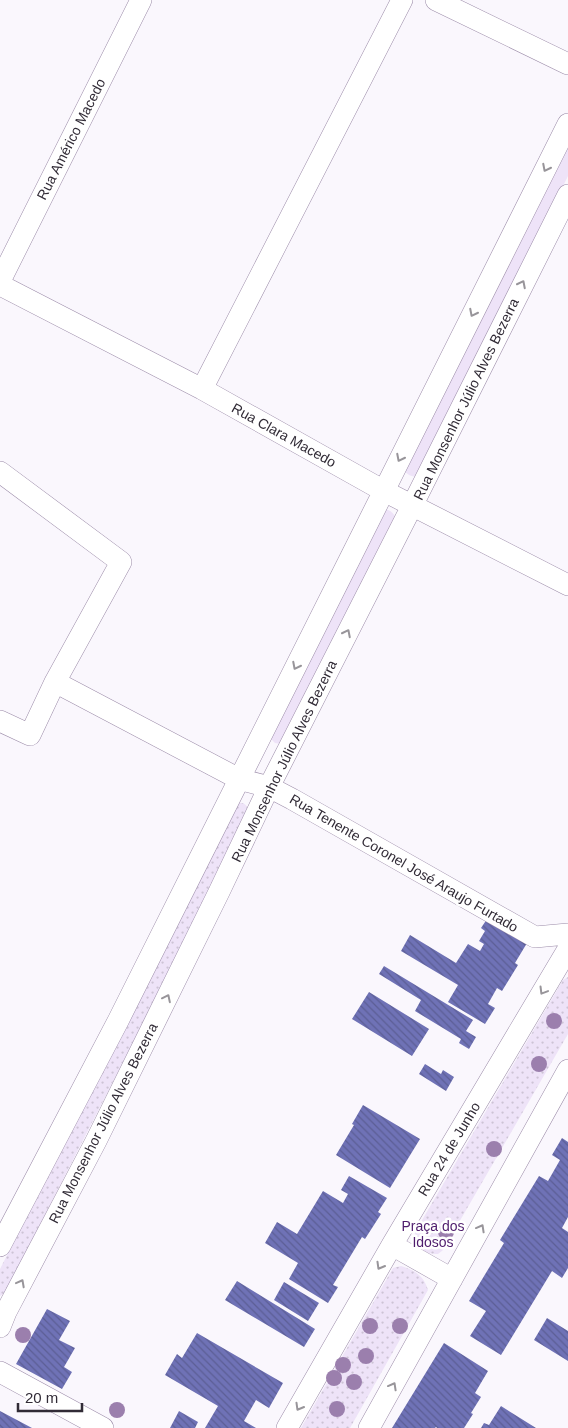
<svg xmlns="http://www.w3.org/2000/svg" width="568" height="1428" font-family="Arial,sans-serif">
<defs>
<pattern id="park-dots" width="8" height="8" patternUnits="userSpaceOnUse" patternTransform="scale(1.25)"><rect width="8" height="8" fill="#eee3f8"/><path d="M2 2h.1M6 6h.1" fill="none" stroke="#cdc3d5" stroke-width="1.8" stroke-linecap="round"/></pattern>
<pattern id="building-back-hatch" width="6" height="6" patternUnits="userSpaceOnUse" patternTransform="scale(1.25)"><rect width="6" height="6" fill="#6f72b6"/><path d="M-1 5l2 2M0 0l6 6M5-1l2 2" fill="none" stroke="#5c5e95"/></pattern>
</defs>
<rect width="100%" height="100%" fill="#faf7fd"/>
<path fill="#eee3f8" d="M568,142V176L420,475C413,478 410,476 405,472Z
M384,510C389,509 392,512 395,516L281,744L275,743L270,738Z"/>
<path fill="url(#park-dots)" d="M238,803C244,802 247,805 249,811L126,1056L5,1293L0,1296V1269L234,807Z
M568,977V1034L443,1250L438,1254C424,1254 413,1247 415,1232L563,980Z
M401,1266C415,1270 424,1276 428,1290L350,1428H301L393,1268Z"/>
<path fill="url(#building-back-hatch)" d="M487,919L527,943L515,963L518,965L502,991L497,988L488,1004L495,1008L485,1024L448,1002L458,985L401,951L410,935L456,963L468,944L480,951L484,944L479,941L485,931L481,928Z
M384,966L473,1020L466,1031L476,1037L469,1049L459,1043L461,1039L415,1011L421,1000L379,974Z
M369,992L429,1029L412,1056L352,1019Z
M425,1064L441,1074L443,1070L454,1077L446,1091L419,1074Z
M363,1105L420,1139L390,1188L336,1155L354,1125L352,1124Z
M562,1138L568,1142V1217L562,1228L568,1232V1268L562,1278L552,1271L501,1355L470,1336L486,1311L469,1301L504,1243L500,1240L539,1176L548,1181L560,1160L552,1155Z
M349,1176L387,1198L378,1212L381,1214L365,1239L362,1237L333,1285L338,1287L328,1303L289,1279L298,1263L265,1243L277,1222L297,1234L323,1191L343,1203L348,1194L341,1190Z
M237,1281L315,1329L304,1347L225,1300Z
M284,1282L319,1303L308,1321L274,1300Z
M47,1309L70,1321L59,1340L75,1348L64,1367L72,1372L62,1389L16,1364Z
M547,1318L568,1331V1361L534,1340Z
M197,1333L283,1383L269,1408L256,1400L244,1421L256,1428H205L218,1406L165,1375L177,1354L182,1358Z
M444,1343L488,1371L475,1393L481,1397L471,1413L473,1414L464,1428H437L436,1427L435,1428H392Z
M501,1406L536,1428H481L484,1423L489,1425Z
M0,1411L32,1428H0Z
M179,1411L198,1422L195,1428H170Z"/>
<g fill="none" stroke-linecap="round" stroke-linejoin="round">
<g stroke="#9c8ca9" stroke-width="22">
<path id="minor" d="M436,0L568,64
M0,281L141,0
M0,285L202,389L384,491L568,585
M202,389L402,0
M0,472L121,562L55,682L30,735L0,721
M55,682L239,779L269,787L292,799L535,937L568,934
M392,1245L452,1279
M0,1246L118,1021L568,124
M0,1327L6,1312L96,1141L219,892L269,787L412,506L568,195
M0,1372L103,1428
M287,1428L392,1245L568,949
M369,1428L568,1070"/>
</g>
<use href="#minor" stroke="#fff" stroke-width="21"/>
</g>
<g fill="#9b7fad">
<circle cx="554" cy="1021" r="8"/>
<circle cx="539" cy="1064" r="8"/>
<circle cx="494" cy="1149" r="8"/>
<circle cx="446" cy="1232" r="8"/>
<circle cx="370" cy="1326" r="8"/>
<circle cx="400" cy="1326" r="8"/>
<circle cx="23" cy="1335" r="8"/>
<circle cx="366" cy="1356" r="8"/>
<circle cx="343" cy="1365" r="8"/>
<circle cx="334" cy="1378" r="8"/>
<circle cx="354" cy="1382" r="8"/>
<circle cx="337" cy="1409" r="8"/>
<circle cx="117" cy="1410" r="8"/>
</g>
<defs><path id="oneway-chevron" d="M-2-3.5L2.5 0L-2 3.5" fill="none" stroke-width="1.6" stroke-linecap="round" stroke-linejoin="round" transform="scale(1.25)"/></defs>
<g stroke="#98959a">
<use href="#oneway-chevron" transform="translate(546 168) rotate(117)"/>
<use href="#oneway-chevron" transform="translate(522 284) rotate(-63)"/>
<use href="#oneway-chevron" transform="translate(473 313) rotate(117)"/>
<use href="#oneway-chevron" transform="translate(400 458) rotate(117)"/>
<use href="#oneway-chevron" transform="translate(347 633) rotate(-63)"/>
<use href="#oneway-chevron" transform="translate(296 666) rotate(117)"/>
<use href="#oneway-chevron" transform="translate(543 991) rotate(121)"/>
<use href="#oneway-chevron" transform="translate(167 998) rotate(-64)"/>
<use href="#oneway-chevron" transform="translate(481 1228) rotate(-61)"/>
<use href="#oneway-chevron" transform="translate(380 1266) rotate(120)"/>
<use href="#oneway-chevron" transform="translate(21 1283) rotate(-62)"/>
<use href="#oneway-chevron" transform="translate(393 1386) rotate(-61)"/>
<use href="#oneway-chevron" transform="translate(299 1407) rotate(120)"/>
</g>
<g text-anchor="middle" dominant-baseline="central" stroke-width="5" stroke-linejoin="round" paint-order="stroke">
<g font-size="14" fill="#312b36" stroke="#fff">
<text transform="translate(71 139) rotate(-63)">Rua Américo Macedo</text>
<text transform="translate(466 399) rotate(-64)">Rua Monsenhor Júlio Alves Bezerra</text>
<text transform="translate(284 435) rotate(29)">Rua Clara Macedo</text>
<text transform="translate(284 761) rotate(-64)">Rua Monsenhor Júlio Alves Bezerra</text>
<text transform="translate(404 863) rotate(30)">Rua Tenente Coronel José Araujo Furtado</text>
<text transform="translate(103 1123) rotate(-63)">Rua Monsenhor Júlio Alves Bezerra</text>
<text transform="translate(449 1149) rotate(-59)">Rua 24 de Junho</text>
</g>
<g font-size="14" fill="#4e1c6c" stroke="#fff">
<text x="433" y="1226">Praça dos<tspan x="433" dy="16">Idosos</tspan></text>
</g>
</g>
<path d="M18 1403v8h64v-8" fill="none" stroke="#312b36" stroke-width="2.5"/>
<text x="25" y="1403" font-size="15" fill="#312b36" stroke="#ffffff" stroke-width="4" paint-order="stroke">20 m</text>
</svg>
